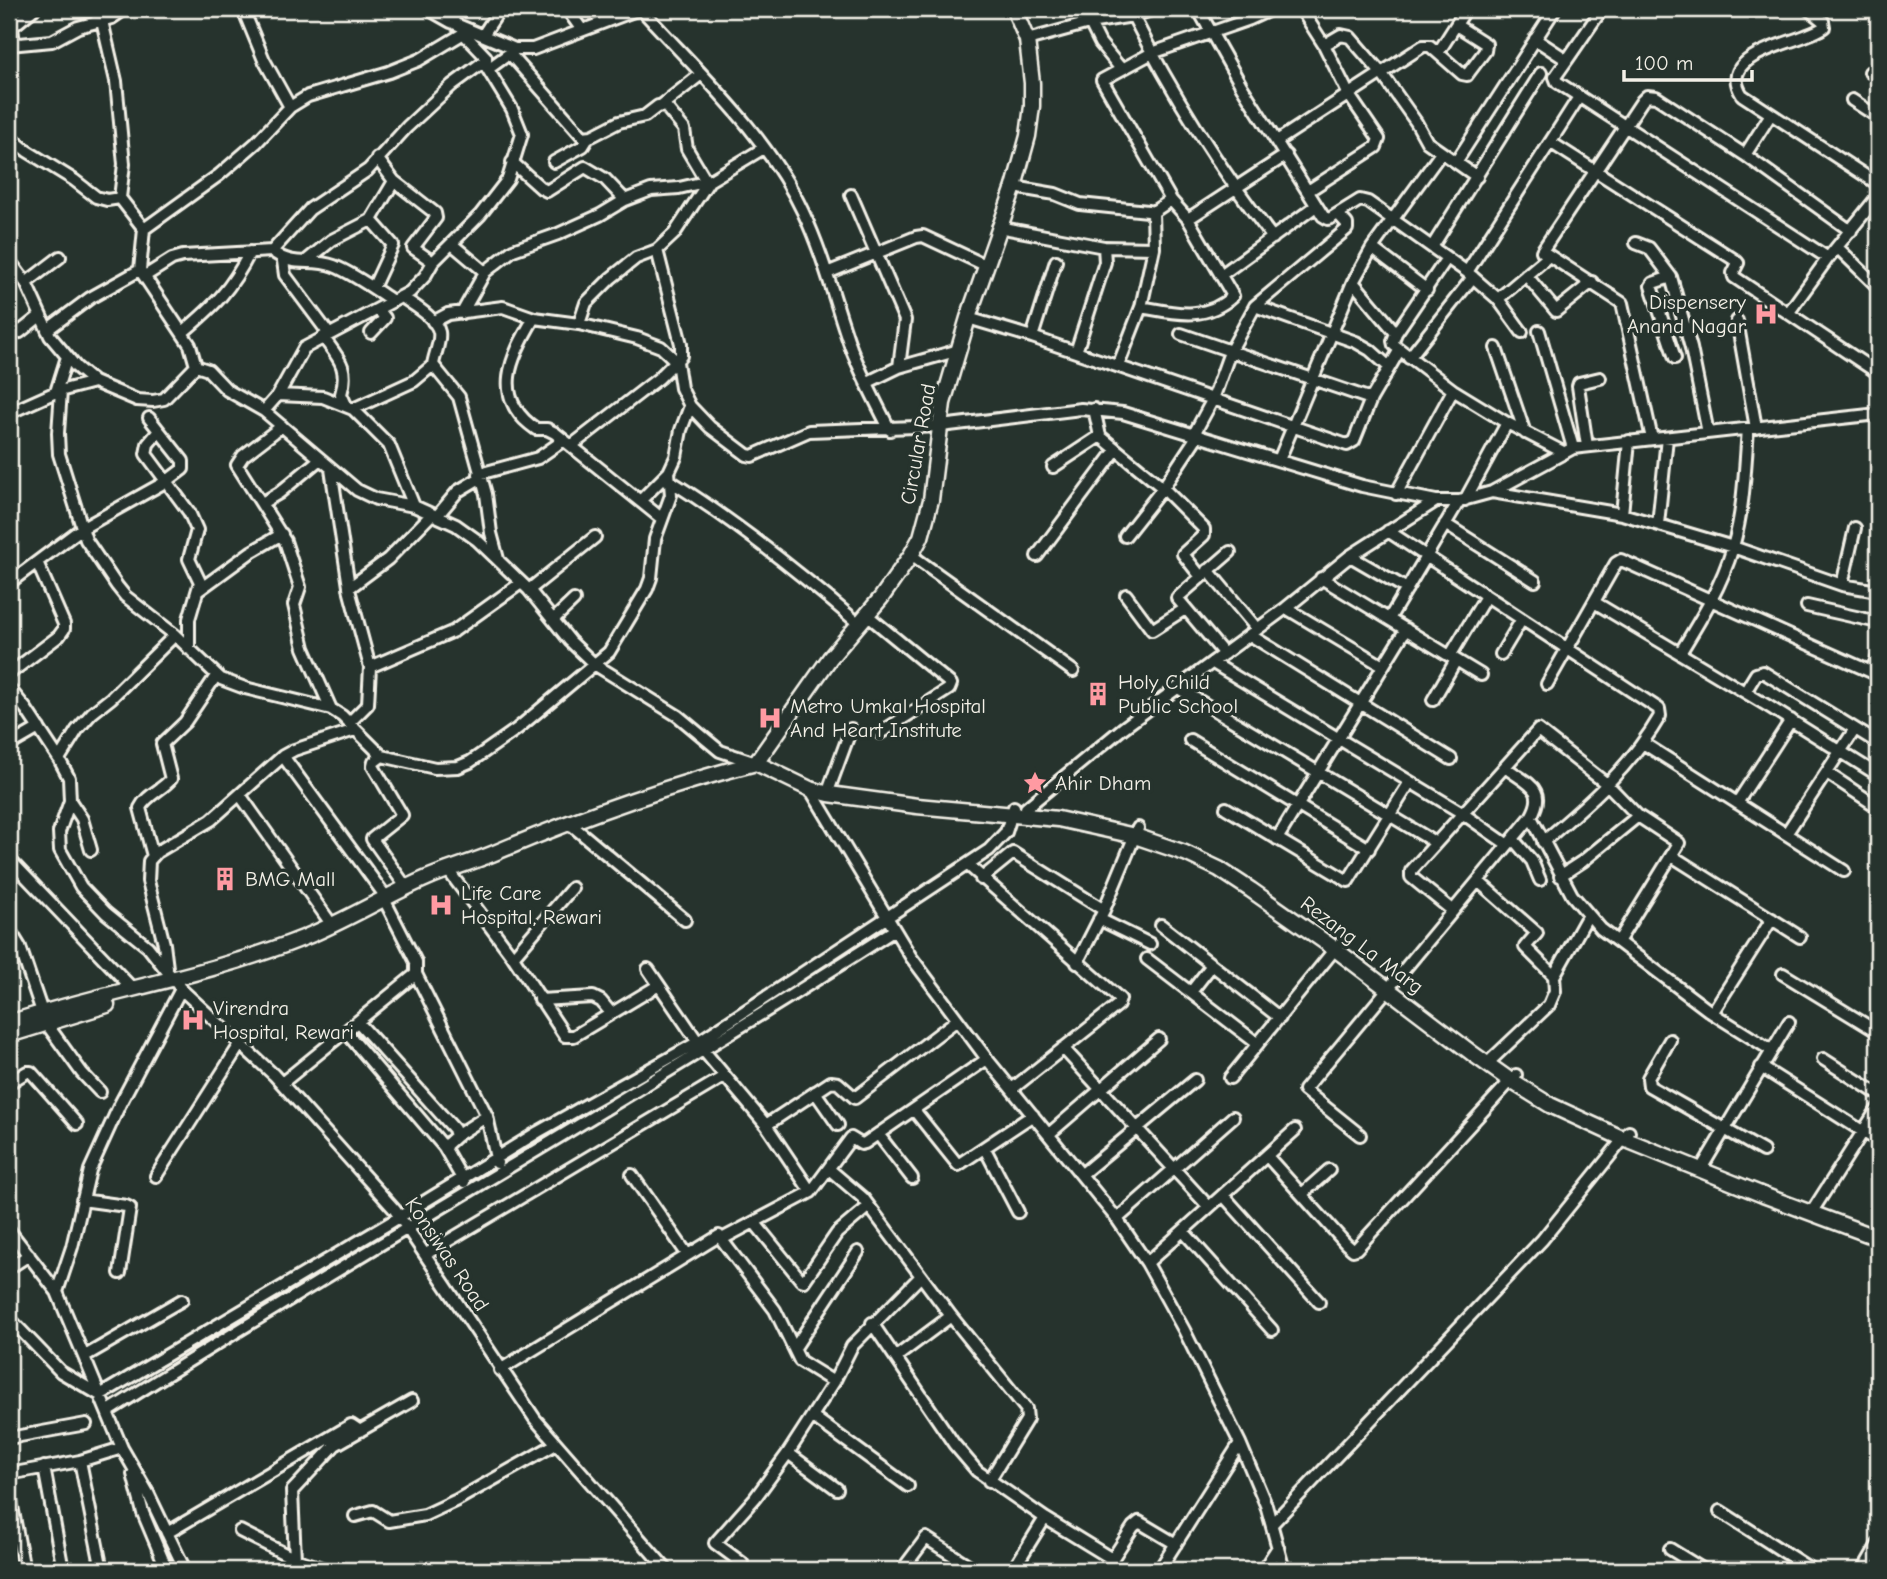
<svg xmlns="http://www.w3.org/2000/svg" width="1887" height="1579" font-family="'Comic Neue',sans-serif">
<rect width="100%" height="100%" fill="#26332d"/>
<filter id="ink" filterUnits="userSpaceOnUse"><feTurbulence type="fractalNoise" baseFrequency=".0143" numOctaves="2"/><feDisplacementMap in="SourceGraphic" scale="14" xChannelSelector="R" yChannelSelector="G"/><feConvolveMatrix kernelMatrix="1 2 1 2 8 2 1 2 1" color-interpolation-filters="sRGB"/></filter>
<g filter="url(#ink)">
<g fill="none" stroke-linecap="round" stroke-linejoin="round">
<g stroke="#f4f1e8" stroke-width="16">
<path id="minor" d="M92,9L102,21L116,81L124,164L120,198L144,229L140,270L190,345L196,366
M243,9L264,60L290,107
M428,9L451,22L515,49H533L639,9
M567,9L582,30
M641,9C698,72 767,134 803,212C824,256 835,303 851,348C862,376 876,403 890,430
M1083,9L1100,43L1121,69
M1198,9L1242,87L1323,216L1328,219L1331,218L1360,200L1368,202L1467,272L1498,299L1522,332
M1301,9L1324,45L1349,95L1379,139L1376,147L1308,191
M1808,9L1823,21L1824,27C1802,44 1714,51 1742,95L1878,184
M1133,16C1172,94 1220,169 1273,238
M451,22L459,9
M483,35L500,9
M1535,39L1567,60L1602,9
M1027,40L1089,23L1133,16L1155,9
M14,44L12,27L34,9
M9,45L52,41L78,27L112,18L125,9
M1324,45L1341,35L1350,37L1382,74L1416,122L1427,142L1477,177
M1438,53L1466,9
M510,54L583,137L592,136L619,122L645,116L658,106L666,107L684,129L687,149L706,181
M1567,60L1555,77L1557,82L1828,258
M488,69L513,51
M1870,72L1878,77
M1852,100L1878,117
M662,105L700,75
M9,136L27,151L74,180L96,197L107,200L120,198
M1277,141L1423,46H1430L1462,74L1467,75L1485,51L1486,44L1456,25
M1550,142L1735,260L1738,263L1733,273L1734,277L1878,373
M1745,155L1771,114
M512,162L541,188L547,191L585,167L605,179L625,200
M554,162L583,146L588,138
M1456,162L1555,9
M394,181L435,213L436,218L413,248L433,262
M1014,187L1055,194L1080,204L1148,211L1153,212L1171,200
M851,195L905,320L899,367
M1188,219L1286,155
M371,220L393,245L373,288
M998,227L1104,247L1154,248
M144,229L219,175L256,143L290,107L308,96L389,72L419,60L469,30
M1636,243L1649,248L1671,277
M453,245L485,272
M1432,247L1541,73
M1837,247L1878,287
M1372,248L1427,290
M272,251L310,209L368,170L407,127L452,85L486,60V57L464,34
M1447,258L1396,333L1393,341L1394,345L1453,390L1507,423L1563,452
M9,260L26,283L50,336L76,367L94,382L137,400L153,401L164,399L196,366L208,370L227,390L264,411L357,490L376,499L414,506L456,525L477,540L529,590L570,641L594,664L678,716L720,751L753,762
M283,261L285,275L329,334
M305,262L332,240L371,220L394,181L377,158
M1467,272L1579,97
M827,273L916,237L923,236L987,266
M1221,275L1316,206
M1526,275L1556,311L1592,282
M145,276L172,259L183,256L272,251C294,269 310,257 334,266C354,274 373,288 391,300
M1353,282L1396,333
M26,283L60,257
M402,297C413,305 436,317 439,332C441,342 434,355 433,365L459,397L486,494L491,533L498,559
M1498,299L1549,256
M1255,306L1356,342L1370,350L1388,366
M1141,307C1174,313 1205,322 1233,296L1188,219L1171,200L1102,80L1152,53L1250,19L1272,9
M1789,312L1828,258L1878,196
M462,313L485,272L513,250L558,234L600,215L625,200L651,190L679,188L709,181
M534,318C511,356 490,398 536,429H547L555,433L661,518
M968,318L1032,337L1347,445L1354,441L1371,399L1399,351
M1737,321L1756,428
M433,322L448,314L503,307L534,318L579,324L637,338L661,347L677,362L681,388L690,406L710,427L747,455L752,456L809,431L941,426L1081,409L1123,413L1362,486L1436,501H1459L1492,492L1573,448L1878,414
M579,324L586,303L611,278L636,258L657,250L674,234L709,181L764,148
M9,325L20,332L40,316
M47,330L90,298L140,270
M1539,331L1573,448
M182,333C214,306 231,290 250,252
M371,333L385,318L378,309
M1181,334L1371,399
M323,337C339,359 349,367 341,394L346,405
M1032,337L1056,261
M1496,348L1525,433
M1076,352L1105,262L1104,247
M1409,358L1473,277
M1675,358L1651,286L1653,283L1671,277L1691,348L1708,433
M1118,366L1141,307L1154,248L1153,212
M866,383L899,367L959,350
M61,391L58,433L59,454L86,540L117,586L125,596L175,635L221,679L245,688L331,709L342,716L382,756L435,768L458,767L470,762L517,729L609,652L647,589L651,578L655,539L671,495L669,472L676,457L681,430L690,406
M56,392L67,357
M278,395L323,397L353,409L389,445L414,506
M353,409L414,381L433,365
M1094,409L1100,436L1163,488L1204,529V535L1183,554L1201,577
M264,411L278,395L304,348L410,292L425,276L433,262L480,215L508,179L522,134L512,109L484,63
M9,413L56,392L94,382
M282,426L243,456L237,465L285,541L300,587L294,605L304,648L331,709
M159,431L148,444L146,454L189,512L197,530L189,559L200,582L189,619V649
M1194,434L1213,399L1230,352L1255,306L1347,229V224L1338,214
M1652,439L1622,303L1542,251L1642,101L1647,96L1656,97L1745,155L1851,231
M571,446L659,378L681,356V344L657,250
M1587,446L1578,386L1579,383L1600,378
M1279,460L1353,282L1372,248L1441,153
M1053,467L1100,436
M331,469L350,593L370,667L368,704L349,723
M479,474L538,458L564,440
M672,482C739,524 799,572 859,624
M1492,492L1622,514L1733,547L1842,585L1878,591
M1396,494L1453,390
M641,500L669,472
M1465,500L1507,423
M262,503L279,493L320,459
M1622,514L1629,441
M437,516L458,491L480,478
M1445,524L1535,581
M1658,524L1667,438
M1388,531L1659,709L1660,716C1630,768 1588,804 1543,842
M1125,536L1163,488L1198,435
M911,555L1073,671
M1037,556L1116,450
M1350,556L1407,589
M1208,570L1257,629
M1321,578L1481,675
M9,583L81,529L167,481L183,469V461L149,418
M1842,585L1855,528
M349,588L388,559L432,514
M199,590L251,552L282,534
M529,590L595,537
M1126,595L1152,630L1185,609
M1594,602L1768,706L1878,775
M1807,606L1878,622
M1286,608L1383,666
M867,615L951,684L949,689L880,733
M1389,619L1459,501
M553,620L574,600
M1250,635L1451,759
M1680,653C1701,619 1722,585 1733,547C1744,509 1745,468 1748,429
M1224,654L1177,598L1230,552
M1501,654L1522,619
M1450,656L1486,596
M1213,663L1462,813L1508,845
M370,667L454,631L521,583
M1871,671L1878,657
M9,674L59,636L64,629V624L37,562
M1547,684L1616,563L1621,560L1878,675
M9,688L26,709L59,759L69,778L70,801L59,832L60,850L81,887L106,913L148,947L181,989L274,1075L395,1210L535,1419L667,1570
M1178,688L1436,843
M1745,692L1756,674L1763,672L1878,743
M1433,700L1456,660
M9,738L13,743L39,728
M1190,740L1369,849
M1643,743L1844,871
M283,756L386,897
M382,756L374,762L373,766L402,815L372,839L406,887
M59,759L77,730L92,713L111,698L175,635
M1827,773L1878,807
M830,786L851,729
M810,789L911,957L987,1059L1117,1219L1147,1263L1184,1330L1240,1443L1266,1505L1284,1570
M240,795L332,925
M70,801L82,819L91,850
M1737,803L1791,720
M1026,808L1123,728L1286,608L1350,556L1436,501
M1226,808L1348,881L1410,782
M1531,817L1572,895L1601,929L1712,1013L1771,1050
M569,823L685,920
M1786,834L1855,729
M1277,839L1406,629
M1513,839L1532,861L1540,880
M153,856L140,808C146,795 162,790 171,779L162,744L185,722L216,676
M1672,856L1800,937
M9,859L132,988
M968,865L1120,999L1118,1005L1012,1089
M447,869L513,957L565,1036H574L659,985
M1560,876L1583,861L1638,816
M981,879L1013,853L1104,910
M1478,881L1537,933L1525,947L1554,976
M1453,911L1411,877V871L1538,730L1608,785L1638,816L1679,843L1618,942
M1099,919L1150,944
M1161,925L1280,1018
M9,929L20,947L42,1012
M513,957L572,888
M1147,959L1258,1044
M1077,963L1104,910L1138,828
M167,968L164,944L148,881L149,861L157,852L211,820L283,756L294,750L355,730
M648,969L704,1051L766,1125L811,1192
M416,974L487,1116L497,1163
M1783,974L1878,1032
M1191,992L1212,965
M540,1000L593,997L601,1001L611,1013
M1712,1013L1772,919
M358,1022L454,1129L456,1136L444,1147
M46,1023L82,1073L100,1092
M346,1032L444,1147L464,1182
M1670,1040L1648,1078L1649,1086L1763,1151
M1063,1048L1209,1207
M1492,1059L1549,1005L1555,991L1554,976L1588,915
M1823,1059L1878,1094
M1761,1067L1878,1141
M1230,1078L1339,944
M9,1083L27,1072H31L77,1124
M282,1083L416,974V962L387,905
M815,1092L838,1125
M914,1110L958,1165L1033,1115
M766,1125L831,1082L838,1083L855,1098L957,1020
M878,1134L912,1178
M1049,1134L1159,1039
M1360,1135L1304,1090L1531,817C1548,788 1527,784 1505,767
M456,1136L487,1116
M985,1149L1018,1212
M1267,1156L1346,1244L1353,1250L1356,1249L1516,1075
M829,1169L863,1198L951,1316L1026,1409L1027,1419L989,1481
M1701,1169L1789,1022
M1082,1174L1195,1080
M632,1175L687,1254
M156,1176L241,1043
M1302,1194L1329,1170
M1223,1195L1319,1302
M82,1200L126,1206L130,1208L120,1273
M1811,1213L1878,1108
M1117,1219L1233,1117
M754,1222L801,1280L804,1281L837,1233L869,1206
M9,1230L57,1292L122,1448L148,1493L185,1570
M1183,1231L1272,1330
M722,1239L811,1192L851,1138L861,1144L865,1143L987,1059
M426,1254L725,1076
M1147,1263L1295,1130
M9,1268L29,1255
M57,1292L72,1247L90,1170L120,1104L181,989
M9,1318L61,1372L100,1395L388,1224L538,1132L698,1042L989,850L1006,832L1014,807
M872,1323L954,1444L977,1471L1045,1518L1112,1559
M794,1349L858,1252
M85,1356L182,1300
M896,1357L951,1316
M500,1370L719,1236L775,1310L800,1361L834,1382
M107,1412C367,1248 635,1097 893,931
M812,1416L908,1486
M9,1438L86,1424
M788,1453L837,1489
M80,1461L102,1570
M44,1467L63,1570
M9,1474L80,1461L122,1448
M133,1474L143,1513L167,1570
M9,1490L24,1570
M1720,1511L1812,1570
M355,1516L373,1511L389,1521L425,1515L457,1500L556,1444
M1272,1524L1542,1240L1629,1132
M240,1531L295,1559L328,1570
M167,1533L351,1425L360,1431
M1670,1549L1704,1570
M288,1570L295,1559L292,1491L335,1445L412,1401
M740,1570L742,1563L715,1543L755,1498L788,1453L834,1382L852,1346L921,1276
M902,1570L926,1538L976,1570
M1013,1570L1045,1518
M1105,1570L1133,1527L1139,1522L1176,1544
M1159,1570L1240,1443
M1263,1570L1278,1547
M1863,1570L1878,1544"/>
</g>
<g stroke="#f4f1e8" stroke-width="19">
<path id="major" d="M756,763L810,789L829,794L917,806L1058,819L1135,836L1185,853L1219,869L1251,890L1335,949L1473,1054L1511,1081L1550,1105L1624,1139L1763,1195L1878,1238
M756,763L830,658L881,598L911,555L921,537L931,500L943,403L968,318L1014,187L1028,136L1032,106V83L1027,40L1014,9
M9,1023C106,991 208,976 303,938C346,921 385,896 427,878C448,869 470,863 492,854C577,818 666,786 756,763
M9,1035L107,1005"/>
</g>
<use href="#minor" stroke="#26332d" stroke-width="10"/>
<use href="#major" stroke="#26332d" stroke-width="14"/>
</g>
</g>
<defs>
<g id="hospital-bare" transform="scale(1.89)"><path d="M-5-5h3v3.5h4V-5h3V5h-3V1.5h-4V5h-3Z" fill="#ff9aa2" stroke="#26332d" stroke-width="2.5" paint-order="stroke"/></g>
<g id="building-bare" transform="scale(1.89)"><path d="M-4-6H4V6H1V3H-1V6H-4ZM-2.5-4.3h1.7v1.8h-1.7ZM.8-4.3h1.7v1.8H.8ZM-2.5-1h1.7V.8h-1.7ZM.8-1h1.7V.8H.8Z" fill="#ff9aa2" stroke="#26332d" stroke-width="2.5" paint-order="stroke"/></g>
<g id="sight-bare" transform="scale(1.89)"><path d="M0-6L1.8-2.2L6-1.7L2.9 1.2L3.7 5.4L0 3.3L-3.7 5.4L-2.9 1.2L-6-1.7L-1.8-2.2Z" fill="#ff9aa2" stroke="#26332d" stroke-width="2.5" paint-order="stroke"/></g>
</defs>
<g fill-rule="evenodd">
<use href="#hospital-bare" x="1766" y="314"/>
<use href="#building-bare" x="1098" y="694"/>
<use href="#hospital-bare" x="770" y="718"/>
<use href="#sight-bare" x="1035" y="783"/>
<use href="#building-bare" x="225" y="879"/>
<use href="#hospital-bare" x="441" y="905"/>
<use href="#hospital-bare" x="193" y="1020"/>
</g>
<g text-anchor="middle" dominant-baseline="central" stroke-width="7" stroke-linejoin="round" paint-order="stroke">
<g font-size="21" fill="#f4f1e8" stroke="#26332d" text-anchor="start">
<text x="1746" y="302" text-anchor="end">Dispensery<tspan x="1746" dy="24">Anand Nagar</tspan></text>
<text x="1118" y="682">Holy Child<tspan x="1118" dy="24">Public School</tspan></text>
<text x="790" y="706">Metro Umkal Hospital<tspan x="790" dy="24">And Heart Institute</tspan></text>
<text x="1055" y="783">Ahir Dham</text>
<text x="245" y="879">BMG Mall</text>
<text x="461" y="893">Life Care<tspan x="461" dy="24">Hospital, Rewari</tspan></text>
<text x="213" y="1008">Virendra<tspan x="213" dy="24">Hospital, Rewari</tspan></text>
</g>
<g font-size="21" fill="#f4f1e8" stroke="#26332d">
<text transform="translate(918 444) rotate(-80)">Circular Road</text>
<text transform="translate(1362 945) rotate(37)">Rezang La Marg</text>
<text transform="translate(447 1254) rotate(56)">Konsiwas Road</text>
</g>
</g>
<rect width="1887" height="1579" fill="none" stroke="#26332d" stroke-width="35"/>
<rect x="18" y="18" width="1852" height="1544" fill="none" stroke="#f4f1e8" stroke-width="2.5" filter="url(#ink)"/>
<path d="M1624 70v10h128v-10" fill="none" stroke="#f4f1e8" stroke-width="3.5"/>
<text x="1635" y="70" font-size="21" fill="#f4f1e8" stroke="#26332d" stroke-width="5" paint-order="stroke">100 m</text>
</svg>
